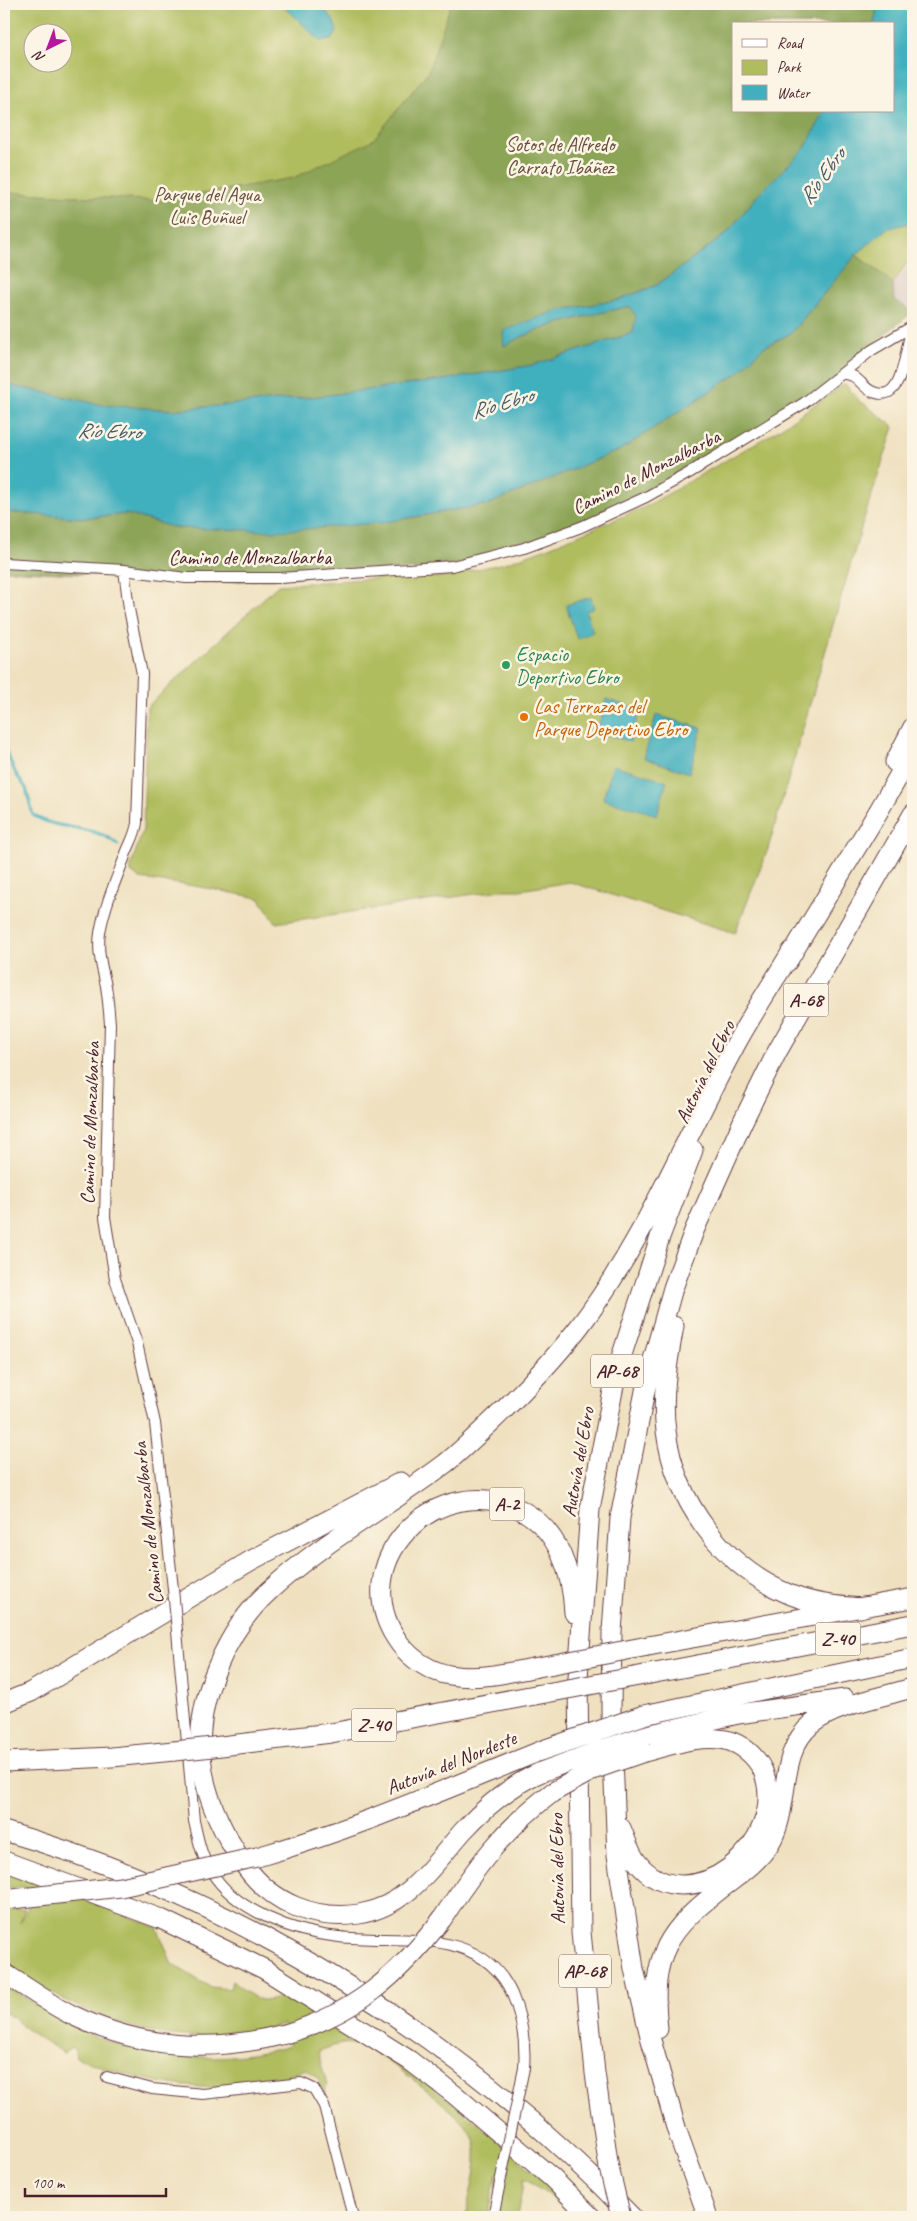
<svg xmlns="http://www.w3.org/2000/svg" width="917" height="2221" font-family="Caveat,sans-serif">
<rect width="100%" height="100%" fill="#fcf5e5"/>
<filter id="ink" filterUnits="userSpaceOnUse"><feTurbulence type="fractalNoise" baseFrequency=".02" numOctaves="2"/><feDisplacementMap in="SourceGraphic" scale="10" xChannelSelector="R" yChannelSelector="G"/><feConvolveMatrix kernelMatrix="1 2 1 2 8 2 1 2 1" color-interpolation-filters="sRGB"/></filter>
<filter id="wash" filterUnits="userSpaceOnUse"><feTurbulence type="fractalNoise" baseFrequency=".0096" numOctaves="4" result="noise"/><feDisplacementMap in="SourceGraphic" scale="20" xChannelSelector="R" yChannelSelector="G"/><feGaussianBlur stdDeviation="1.12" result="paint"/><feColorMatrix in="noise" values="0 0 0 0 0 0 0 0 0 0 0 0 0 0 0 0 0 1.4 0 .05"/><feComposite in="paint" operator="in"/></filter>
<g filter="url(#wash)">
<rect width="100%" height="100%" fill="#efe1c0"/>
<path fill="#d1bfbe" d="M913,261V312L894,299L893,283Z"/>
<path fill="#b0bd5f" stroke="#7d6e45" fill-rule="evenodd" d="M4,4H878L874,24H733V111H825L321,396L172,410L4,384ZM32,32H62V62H32Z
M913,222V255L893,283L856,255L886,229Z
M845,384L862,404L863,403L894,427L862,525L768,849L735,933L570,882L520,890H502L276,923L259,898L195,886L140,879L131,872V865L143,830L147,707L278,585L394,577H440L505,563L544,549L645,507L773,433Z
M4,1870L157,1927L172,1964L210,1987L230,1989L232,1980C245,1991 264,2010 281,1995V1991C392,2048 492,2130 581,2217H573L547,2194L524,2179L517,2217H496L497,2173L487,2217H465C469,2194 483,2156 472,2135C460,2113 379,2049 354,2044C343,2042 328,2047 318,2052L327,2085L325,2094L318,2079L305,2069C235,2103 145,2085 76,2057L75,2050L71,2047L64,2053L30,2032L4,2011V1984C31,2002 58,2022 89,2034C152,2060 225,2064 290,2046L284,2024C175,2057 95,2022 4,1965V1910L25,1909L20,1923L28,1908L25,1887L4,1888Z"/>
<path fill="#8ca456" stroke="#6b6240" d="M451,4H878L874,24H733V111H825L805,148L759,194L725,235L657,285L618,300L556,311L504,346C543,324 588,316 630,306L637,317L633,333L533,365L443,380L321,396L172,410L102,405L4,384V192L160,201L293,178L373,140L428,72Z
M856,255L893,283L894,299L913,312L851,361L842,374L750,437L581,527L452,566L213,583L119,576L4,570V512L85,518L127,514L177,528L379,523L489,504L620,450L738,373L762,348L791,333Z"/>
<path fill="#41afbe" stroke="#466774" d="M278,4C303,4 331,0 337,32L332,40L320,41L290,12Z
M878,4H913V189L911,194L913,198V222L886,229L856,255L791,333L762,348L738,373L620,450L489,504L379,523L278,531L177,528L127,514L85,518L4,512V384L102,405L172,410L321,396L443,380L533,365L633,333L636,317L630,306C587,316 542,324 504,346L503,331L556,311L618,300L657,285L725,235L759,194L805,148L825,111H893V24H874Z
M591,597L594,608L586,611L593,632L577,639L566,605Z
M606,699L640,710L630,742L597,731Z
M656,715L702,728L689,773L644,758Z
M613,765L667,781L657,815L603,799Z"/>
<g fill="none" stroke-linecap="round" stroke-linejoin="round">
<path stroke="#41afbe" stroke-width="3" d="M4,747L16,774L26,788L33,815C59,832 94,823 118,845"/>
</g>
</g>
<g filter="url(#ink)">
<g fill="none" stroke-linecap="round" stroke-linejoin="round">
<g stroke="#633c41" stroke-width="12">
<path id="minor" d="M842,374C857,373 860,385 871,391C906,408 904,343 913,326
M4,563L124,570L186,578H280L452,566L524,548L581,527L646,497L689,473L804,403L872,350L913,326
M124,570L129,609L142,674L137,823C135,837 128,846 124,859C115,882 104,908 100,933C97,952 102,967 106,986C108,999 109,1011 110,1024L105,1217L115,1279L137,1343L155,1423L173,1589
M177,1631L194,1821C198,1838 201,1856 211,1871C235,1911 295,1933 339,1937C400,1944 481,1925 512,1994C522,2018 526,2042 524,2068
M107,2077L152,2089L203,2094L301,2083L314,2089L324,2106L353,2217
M493,2217L501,2178"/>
</g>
<g stroke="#633c41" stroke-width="21">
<path id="motorway" d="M895,762L913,727
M787,962L878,812L913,751
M674,1326C668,1360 661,1396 666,1431C675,1502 724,1568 791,1595C814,1604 837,1606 861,1608
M648,1646L913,1598
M533,1668C506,1673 478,1680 450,1675C431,1672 412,1660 400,1644C341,1565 436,1467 521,1510C559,1530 572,1573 574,1613
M650,1674L913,1624
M4,1703L31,1692L250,1561L401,1482
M644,1715L913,1658
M647,1735L738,1714L845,1699
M213,1747L331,1733L535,1695
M4,1762L112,1757L174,1751
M541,1772C511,1785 485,1807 463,1831C433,1865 408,1906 359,1914C315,1921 272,1903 246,1867C223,1834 204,1796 201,1756C196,1699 227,1630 268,1592C321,1542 388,1507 446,1463C462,1450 476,1436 491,1422C523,1392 552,1362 579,1327C645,1241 685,1137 737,1042C754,1011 774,981 792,951
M621,1828C626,1839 629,1852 637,1862C687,1926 792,1843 763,1771C756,1756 742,1744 726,1740C699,1734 669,1746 644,1752
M4,1831C244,1901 460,2037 632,2217
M257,1857C355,1829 448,1788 543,1750
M4,1861L161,1919L264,1969L409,2060L455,2095L552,2178L591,2217
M442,1919C474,1870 504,1828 553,1792
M4,1973C26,1987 48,2003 72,2015C142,2049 210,2053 285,2034
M658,2029C650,1954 667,1930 726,1885C742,1873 760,1860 770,1843C792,1806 776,1754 812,1724C835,1705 879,1698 908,1689
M609,2168L595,2073L581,1932L578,1678L590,1509L617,1370L661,1234L693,1150
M708,2217L677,2131L651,2040L634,1969L617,1855L611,1710L612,1632L620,1518L647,1381L673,1288L694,1231L743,1121L777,1052L913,814"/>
</g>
<use href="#minor" stroke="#fff" stroke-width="10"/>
<use href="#motorway" stroke="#fff" stroke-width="19"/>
<g stroke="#633c41" stroke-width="12" stroke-linecap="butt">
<path id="minor-bridge" d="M173,1589L177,1631
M501,2178L524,2068"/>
</g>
<g stroke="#633c41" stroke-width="21" stroke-linecap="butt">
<path id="motorway-bridge" d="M533,1668L648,1646
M535,1695L650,1674
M543,1750L644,1715
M174,1751L213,1747
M541,1772L601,1750L647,1735
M553,1792L595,1769L644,1752
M12,1899L121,1887L257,1857
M285,2034C354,2014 398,1976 442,1919
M609,2168L621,2217"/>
</g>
<use href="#minor-bridge" stroke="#fff" stroke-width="10"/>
<use href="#motorway-bridge" stroke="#fff" stroke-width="19"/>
</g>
</g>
<circle fill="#2e9e5b" stroke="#fcf5e5" stroke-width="2" cx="506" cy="665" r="5"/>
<circle fill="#e8710a" stroke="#fcf5e5" stroke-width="2" cx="524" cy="717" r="5"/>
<g text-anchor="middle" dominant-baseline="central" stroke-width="5" stroke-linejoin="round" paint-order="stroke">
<g fill="#fcf5e5" stroke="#7f5f63" stroke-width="1">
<rect x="783.5" y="983.5" width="45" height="33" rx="4"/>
<rect x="591" y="1354.5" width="52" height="33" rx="4"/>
<rect x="489.5" y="1487.5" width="35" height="33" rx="4"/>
<rect x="815.5" y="1622.5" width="45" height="33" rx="4"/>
<rect x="351.5" y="1708.5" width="45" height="33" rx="4"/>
<rect x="559" y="1954.5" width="52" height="33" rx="4"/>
</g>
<g font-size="19" font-weight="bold" fill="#4a1f2b">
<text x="806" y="1000">A-68</text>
<text x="617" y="1371">AP-68</text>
<text x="507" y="1504">A-2</text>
<text x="838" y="1639">Z-40</text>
<text x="374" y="1725">Z-40</text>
<text x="585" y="1971">AP-68</text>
</g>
<g font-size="20" fill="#694e3b" stroke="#fcf5e5">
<text x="560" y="144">Sotos de Alfredo<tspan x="560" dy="23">Carrato Ibáñez</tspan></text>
<text x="207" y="194">Parque del Agua<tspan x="207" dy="23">Luis Buñuel</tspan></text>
</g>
<g font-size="20" fill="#4a1f2b" stroke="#fcf5e5">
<text transform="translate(646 472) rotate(-27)">Camino de Monzalbarba</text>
<text x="250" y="557">Camino de Monzalbarba</text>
<text transform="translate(705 1072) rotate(-64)">Autovía del Ebro</text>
<text transform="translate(90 1123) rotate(-88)">Camino de Monzalbarba</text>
<text transform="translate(578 1462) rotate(-80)">Autovía del Ebro</text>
<text transform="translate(148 1523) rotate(-96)">Camino de Monzalbarba</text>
<text transform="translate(451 1763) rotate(-22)">Autovía del Nordeste</text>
<text transform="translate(557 1869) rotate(-91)">Autovía del Ebro</text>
</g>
<g font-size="20" fill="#27864d" stroke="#fcf5e5" text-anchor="start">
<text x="516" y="654">Espacio<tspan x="516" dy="23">Deportivo Ebro</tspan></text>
</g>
<g font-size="20" fill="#c56008" stroke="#fcf5e5" text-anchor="start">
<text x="534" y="706">Las Terrazas del<tspan x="534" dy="23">Parque Deportivo Ebro</tspan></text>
</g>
<g font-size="21" font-style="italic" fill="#465966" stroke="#fcf5e5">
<text transform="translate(822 176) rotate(-54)">Río Ebro</text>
<text transform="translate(502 403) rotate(-16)">Río Ebro</text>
<text transform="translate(109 431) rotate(2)">Río Ebro</text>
</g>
</g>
<rect width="917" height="2221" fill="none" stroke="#fcf5e5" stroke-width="20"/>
<rect x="732" y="22" width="162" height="90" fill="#fcf5e5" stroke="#b59f9b"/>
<rect x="742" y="39" width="25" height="8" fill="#ffffff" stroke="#b59f9b"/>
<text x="777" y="48" font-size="15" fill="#4a1f2b">Road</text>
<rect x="742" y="60" width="25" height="15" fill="#b0bd5f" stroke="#b59f9b"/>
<text x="777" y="72" font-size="15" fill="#4a1f2b">Park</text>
<rect x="742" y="85" width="25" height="15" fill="#41afbe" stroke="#b59f9b"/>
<text x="777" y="98" font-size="15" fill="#4a1f2b">Water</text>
<g transform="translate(48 48) rotate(222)"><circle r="24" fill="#fcf5e5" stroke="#b59f9b"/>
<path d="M0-4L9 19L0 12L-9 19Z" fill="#b5179e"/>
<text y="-8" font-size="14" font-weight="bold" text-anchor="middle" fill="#4a1f2b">N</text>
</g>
<path d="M25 2188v8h141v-8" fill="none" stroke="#4a1f2b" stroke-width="2.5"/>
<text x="32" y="2188" font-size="15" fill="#4a1f2b" stroke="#fcf5e5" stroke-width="4" paint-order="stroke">100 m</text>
</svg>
